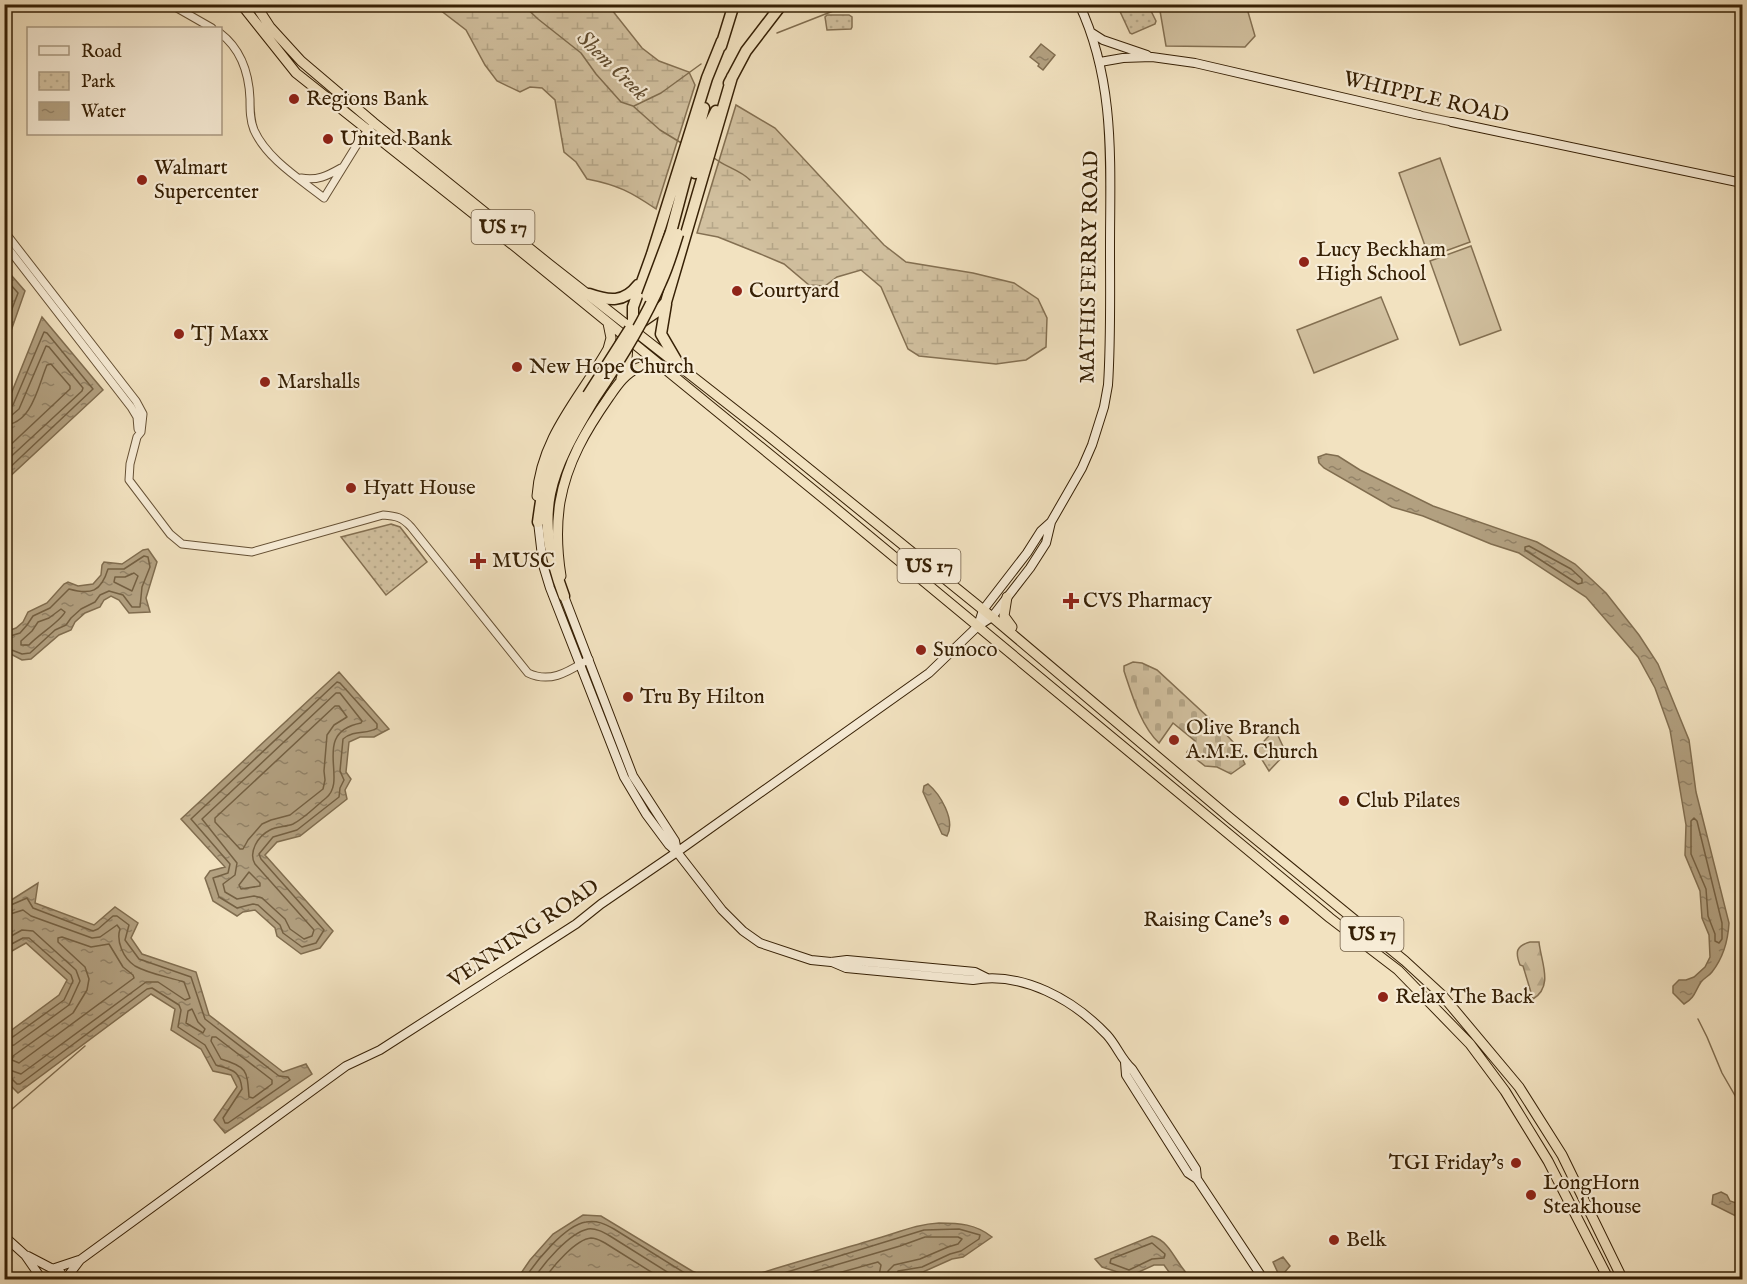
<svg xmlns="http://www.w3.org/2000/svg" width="1747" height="1284" font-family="'IM FELL English',serif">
<defs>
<pattern id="forest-firs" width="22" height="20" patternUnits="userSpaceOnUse" patternTransform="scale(1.5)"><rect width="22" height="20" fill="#d2c1a0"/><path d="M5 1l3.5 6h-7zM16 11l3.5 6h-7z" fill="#b5a688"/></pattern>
<pattern id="wetland-marsh" width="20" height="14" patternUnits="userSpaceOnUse" patternTransform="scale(1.5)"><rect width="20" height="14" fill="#d2c1a0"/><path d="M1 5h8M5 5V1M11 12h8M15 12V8" fill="none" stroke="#b5a688"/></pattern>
<pattern id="cemetery-stones" width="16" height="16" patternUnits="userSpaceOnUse" patternTransform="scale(1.5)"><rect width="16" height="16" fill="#d2c1a0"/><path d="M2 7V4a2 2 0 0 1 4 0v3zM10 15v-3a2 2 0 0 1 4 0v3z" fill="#b5a688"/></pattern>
<pattern id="park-dots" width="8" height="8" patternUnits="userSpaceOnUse" patternTransform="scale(1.5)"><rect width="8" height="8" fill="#d2c1a0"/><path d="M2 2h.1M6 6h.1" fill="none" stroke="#b5a688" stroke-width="1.8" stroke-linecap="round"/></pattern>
<pattern id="water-ripples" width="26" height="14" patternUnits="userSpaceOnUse" patternTransform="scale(1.5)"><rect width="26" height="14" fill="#b2a080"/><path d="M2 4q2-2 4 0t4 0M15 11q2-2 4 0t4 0" fill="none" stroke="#928267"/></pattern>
</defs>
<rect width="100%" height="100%" fill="#f2e2c0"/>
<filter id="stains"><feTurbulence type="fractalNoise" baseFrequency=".00333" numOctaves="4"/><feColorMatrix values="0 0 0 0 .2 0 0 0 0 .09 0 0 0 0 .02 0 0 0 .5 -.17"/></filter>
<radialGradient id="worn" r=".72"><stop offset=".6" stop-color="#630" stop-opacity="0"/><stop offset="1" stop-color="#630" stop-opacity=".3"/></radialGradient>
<path fill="#d2c1a0" stroke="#847052" stroke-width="1.5" d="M1159,5H1246L1255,36L1245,47L1166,46Z
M1440,158L1470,242L1429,257L1399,173Z
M1471,246L1501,330L1460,345L1430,261Z
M1381,297L1398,339L1314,373L1297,330Z"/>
<path fill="url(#forest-firs)" stroke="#847052" stroke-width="1.5" d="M1530,942H1539C1541,962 1554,986 1533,999L1523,966L1520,965C1515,952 1516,946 1530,942Z"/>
<path fill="url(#wetland-marsh)" stroke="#847052" stroke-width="1.5" d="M436,5H608L642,48L659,61L689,72L695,85L656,209C631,192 618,185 587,179L576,162L564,152L555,100L542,88L530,87L520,92L497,81L485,65L466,30L440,10Z
M736,105L775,128L884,245L906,262L973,273L1014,283L1038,299L1047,318L1046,347L1026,360L996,364L919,356L908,349L881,287L861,270L837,277L825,286L809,285L784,264L758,253L718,237L697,233Z"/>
<path fill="url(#cemetery-stones)" stroke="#847052" stroke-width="1.5" d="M1133,662L1142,663L1157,670L1222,730L1234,743L1245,764L1231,774L1217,767L1205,766L1187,752L1195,741L1173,723L1159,743C1141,726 1132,695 1124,671V666Z"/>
<path fill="url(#park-dots)" stroke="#847052" stroke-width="1.5" d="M1117,5H1148L1156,21L1155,24L1132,34L1130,33Z
M827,15H849L852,17V27L851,29L827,30L825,17Z
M391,524L400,527L427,562L386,595L341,537Z
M1275,729L1286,753L1269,771L1256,750Z"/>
<path fill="url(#water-ripples)" stroke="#806d4f" stroke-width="1.5" d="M1041,44L1055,55L1043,70L1038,66L1039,64L1030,57Z
M5,268L25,291L5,348Z
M42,317L103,390L5,481V409Z
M1326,454L1338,456L1360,470L1433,506L1537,542L1575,564L1606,593L1639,635L1658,664L1689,740L1696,792L1729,923C1728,941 1723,958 1712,972C1709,976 1704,978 1701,982C1695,991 1695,998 1684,1004L1673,993V986L1679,980H1686L1694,977L1705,967L1710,957L1709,935L1702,918L1700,891L1685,855L1686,825L1670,730L1655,688L1638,657L1586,597L1519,553L1491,544L1423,516L1392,507L1324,468L1319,463L1318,457Z
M148,549L157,562L146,598L150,612L129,613L119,600L111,596L104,600L100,607L85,613L75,622L71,630L59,635L31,659L22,660L5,651V632L16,628L23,622L28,612L47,603L64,584L68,582L78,586L93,584L101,575L102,565L104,562L122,564L143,550Z
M339,672L389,729L374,737H360L349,742L346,772L351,779L345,790L347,799L300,836L277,842L265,855L333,931L320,948L301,954L277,936L275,928L255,910L243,912L237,916L213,901L205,878L210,871L225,867L181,819Z
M928,784C940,794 956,820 947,836L942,834L923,792L924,786Z
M38,883L35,903L94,925L115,907L138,923L131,938L142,954L196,972L209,1015L283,1072L306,1064L312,1074L225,1133L214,1120L237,1087L231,1075L213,1071L201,1049L171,1030L175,1009L151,994L18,1093L5,1080V1035L59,995L67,980L26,943L5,955V904Z
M1721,1192L1727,1195L1730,1201L1742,1205V1225L1736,1216L1712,1204L1713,1195Z
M583,1215L601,1216L692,1271L710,1279H517L530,1260L553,1234Z
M939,1223C959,1223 976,1224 992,1237L963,1257L952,1259L923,1272L905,1275L893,1279H742C785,1265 829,1253 872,1240C895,1234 916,1224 939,1223Z
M1152,1236C1173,1242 1177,1269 1193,1279H1174L1164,1265H1154L1130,1276L1102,1267L1095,1259Z
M1283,1257L1290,1266L1284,1273L1286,1279H1278V1273L1273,1262Z"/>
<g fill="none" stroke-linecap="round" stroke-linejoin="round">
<path stroke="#746042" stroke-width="1.5" d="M4,277L18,293L4,330
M4,409L9,408L13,405L44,332L47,333L93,389L4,473
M4,416L12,415L19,409L46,346L49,347L83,388L82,391L4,463
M4,425C32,424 38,386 47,365L51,364L70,386V389L4,451
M1529,546L1571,569L1582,579V583L1578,584L1525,550V547Z
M134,573L138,576L132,591L114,582L115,577H125Z
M61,609L65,612C61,621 38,635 29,645H21V641L32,631L38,622L49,618Z
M4,638L20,633L27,625L33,616L50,608L69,589C91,595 101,592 108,569H124L144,556L148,557L150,567L142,587L140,607H132L123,595L109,591L100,595L95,602L81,609L71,618L66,625L55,630L30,653L22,654L4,647
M337,682L340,683L377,724V728C367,735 355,729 343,739L340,771L344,780L340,788L339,797L297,830L273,837L259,854L261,859L324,930L316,943L302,947L283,933L280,925L258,905L253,904L237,908L219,897L213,878L228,873L230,864L191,819Z
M336,693H340L362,721L361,723C310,733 349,780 326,798C316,806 305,818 293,824C286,827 277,826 270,830C258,836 248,852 255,864L314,930L312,936L304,939L290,929L285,919L262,898L254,896L237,899L225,892L223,884L235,875L237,863L202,819Z
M335,706H339L347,717L334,725L327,735L324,771L325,780L323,789L290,815L271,820L262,824L248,840L243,849H240L215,822V818Z
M1694,818L1697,821L1722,923V939L1719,943L1715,941V934L1708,916L1706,889L1691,854V821Z
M249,872L260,883V886L241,889L239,885Z
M4,908L27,898L33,908L93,931L98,929L113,916H117L129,925L125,940L139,959L191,977L205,1019L279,1076L288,1077L290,1080L228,1123H225L223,1118L242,1089C240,1070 232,1070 216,1065L205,1045L178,1027L181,1010L179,1005L152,988L147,989L20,1084H17L10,1077L4,1076
M4,916L23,910L31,916L92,938L100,937L117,925L120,929C116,941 123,958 135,966C149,974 169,977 184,982L190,998L185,1000L158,982H146L21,1074L4,1068
M62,937L91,947L109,944L123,967L133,975L134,978L19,1063L12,1060L13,1056L73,1013L87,990L89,979L85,967L58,942V938Z
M4,940L22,930L33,931L76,970L80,981L69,1005L14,1045L4,1047
M4,948L23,938H29L71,975L73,981L64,1000L10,1039L4,1040
M192,1009L198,1022L205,1029L203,1033L186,1023L188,1011Z
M212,1037H216L272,1080V1084L253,1098L249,1097C247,1071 248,1067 221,1059L211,1041Z
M1152,1243L1165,1254L1164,1258L1152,1259L1129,1270L1110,1263L1111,1259Z
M524,1280C535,1262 565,1225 586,1222C597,1220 605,1224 614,1229L696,1280
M533,1280C543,1264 569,1233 588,1229C596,1228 603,1232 610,1236L680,1280
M544,1280C552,1267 576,1239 591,1238C597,1238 601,1241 605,1243L664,1280
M761,1280L924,1230L959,1229L980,1235L979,1239L961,1251L950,1254L922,1267L898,1271L894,1280
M785,1280L900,1246L925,1237H958L962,1239L958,1244L948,1247L920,1259L894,1265L888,1271L887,1280
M813,1280L878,1262L881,1265L878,1280"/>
<path stroke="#806d4f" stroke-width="1.5" d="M522,4L538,19L581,53L596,74L621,102L633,106L660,130L683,144
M777,33L851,4
M634,106L661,93L701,64
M713,157C724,167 739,169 750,180
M1698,1019L1707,1037L1722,1073L1737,1099
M4,1116L85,1046"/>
<g stroke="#655034" stroke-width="9">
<path id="tertiary" d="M170,4L212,28
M220,33C241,49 249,74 250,99C250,110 250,120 254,130C267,159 300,179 324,198L358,143L370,128
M1419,115L1452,122
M301,178C317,181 327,176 341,168
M4,231L136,401L143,414L141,432L137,437L130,464L129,480L170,534L182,544L252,552L383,515C396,516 402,517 411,527L528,673C551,684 569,671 589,659
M4,243L131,407L137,417L138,429"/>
</g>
<g stroke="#362005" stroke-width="10">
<path id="secondary" d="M1092,33L1103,40L1147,55
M1100,62L1123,58L1152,57L1195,63L1419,115
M1452,122L1742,183
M538,522L543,565L550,588L624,777L646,814L669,845L677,852L722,910L743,931L760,943L811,960L831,962L847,960L975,972L987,978
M564,596L633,776L675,841L677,852
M978,626L983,610L1027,553L1041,531L1051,522
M832,962L846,968L973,980C1023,971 1074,1000 1107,1035C1117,1046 1121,1059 1132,1069L1196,1169L1197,1179
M1125,1062L1126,1075L1188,1173L1197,1179L1264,1280
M4,1236L25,1255L41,1278
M28,1256L51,1268L59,1270L65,1280
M55,1268L79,1260
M65,1280L80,1260L346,1066L380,1050L576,924L601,904L677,852L929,673L978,626L992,617L1030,568L1046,543L1051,522L1082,468L1092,445L1104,407L1108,385C1111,339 1110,293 1110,247C1110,164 1116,82 1079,4"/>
</g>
<g stroke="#362005" stroke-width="11">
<path id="trunk" d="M241,4L296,73L518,249L828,502L1330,918L1398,970L1470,1044L1505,1091L1548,1161L1609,1280
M255,4L270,27L301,61L374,123L549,264L766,434L992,617L1230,818L1405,961L1442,995L1519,1087L1562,1155L1623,1280
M621,379L627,359L628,345
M537,496C541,437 581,397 608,349L611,338L608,323
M561,576C557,551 556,527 560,502C567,462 586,430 609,397C616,387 625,373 638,368C645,365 654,367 661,369
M1007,597L1004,616L1012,627"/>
</g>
<g stroke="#362005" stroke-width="13">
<path id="motorway" d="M721,46L734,4
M729,83L746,51L782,4
M695,173L709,125L716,111
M671,232L704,108
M589,294C609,301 624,303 638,285
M666,304L661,334L679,365
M640,323L659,310L666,302L732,77
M633,329V307L652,254L707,78L722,41
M538,522C541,500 544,477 552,457C561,435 576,415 588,395
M564,596C532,510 549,474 594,399"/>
</g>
<use href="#tertiary" stroke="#f7ecd6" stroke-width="7"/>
<use href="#secondary" stroke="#f7ecd6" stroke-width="8"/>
<use href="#trunk" stroke="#f2e2c0" stroke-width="9"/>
<use href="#motorway" stroke="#f2e2c0" stroke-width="10"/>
<g stroke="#362005" stroke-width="13" stroke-linecap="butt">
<path id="motorway-bridge" d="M647,296L671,232
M588,395L630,329
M594,399C619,362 643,324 661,282C668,267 673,250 678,234"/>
</g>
<use href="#motorway-bridge" stroke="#f2e2c0" stroke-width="10"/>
</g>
<g fill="#8f2418" stroke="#f7ecd6" stroke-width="2">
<circle cx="294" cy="99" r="6"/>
<circle cx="328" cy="139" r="6"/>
<circle cx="142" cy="180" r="6"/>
<circle cx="1304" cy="262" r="6"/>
<circle cx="737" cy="291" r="6"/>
<circle cx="179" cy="334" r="6"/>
<circle cx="517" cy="367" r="6"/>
<circle cx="265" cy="382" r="6"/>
<circle cx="351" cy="488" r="6"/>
<path d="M475 552h6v6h6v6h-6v6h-6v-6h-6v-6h6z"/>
<path d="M1068 592h6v6h6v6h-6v6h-6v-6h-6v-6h6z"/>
<circle cx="921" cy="650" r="6"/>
<circle cx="628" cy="697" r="6"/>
<circle cx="1174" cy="740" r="6"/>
<circle cx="1344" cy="801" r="6"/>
<circle cx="1284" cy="920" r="6"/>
<circle cx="1383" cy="997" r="6"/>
<circle cx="1516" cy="1163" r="6"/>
<circle cx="1531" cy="1195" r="6"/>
<circle cx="1334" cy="1240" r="6"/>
</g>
<g text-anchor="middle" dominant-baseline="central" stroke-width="4.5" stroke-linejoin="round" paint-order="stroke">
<g fill="#f7ecd6" stroke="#705d44" stroke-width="1.5">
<rect x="471.5" y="210" width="63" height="34" rx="4.5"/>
<rect x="897.5" y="549" width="63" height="34" rx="4.5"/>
<rect x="1340.5" y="917" width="63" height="34" rx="4.5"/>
</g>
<g font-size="20" font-weight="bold" fill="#362005">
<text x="503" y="227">US 17</text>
<text x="929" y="566">US 17</text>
<text x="1372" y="934">US 17</text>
</g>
<g font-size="21" fill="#362005" stroke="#f7ecd6">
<text transform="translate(1426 98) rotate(13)">WHIPPLE ROAD</text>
<text transform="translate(1090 267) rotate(-89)">MATHIS FERRY ROAD</text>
<text transform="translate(524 934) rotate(-34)">VENNING ROAD</text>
</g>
<g font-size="21" fill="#362005" stroke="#f7ecd6" text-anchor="start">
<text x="306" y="99">Regions Bank</text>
<text x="340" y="139">United Bank</text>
<text x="154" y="168">Walmart<tspan x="154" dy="24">Supercenter</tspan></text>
<text x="1316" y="250">Lucy Beckham<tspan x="1316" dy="24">High School</tspan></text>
<text x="749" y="291">Courtyard</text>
<text x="191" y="334">TJ Maxx</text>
<text x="529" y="367">New Hope Church</text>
<text x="277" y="382">Marshalls</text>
<text x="363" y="488">Hyatt House</text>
<text x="492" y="561">MUSC</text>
<text x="1083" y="601">CVS Pharmacy</text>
<text x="933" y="650">Sunoco</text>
<text x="640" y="697">Tru By Hilton</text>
<text x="1186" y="728">Olive Branch<tspan x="1186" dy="24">A.M.E. Church</tspan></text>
<text x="1356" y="801">Club Pilates</text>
<text x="1272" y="920" text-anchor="end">Raising Cane's</text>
<text x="1395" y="997">Relax The Back</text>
<text x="1504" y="1163" text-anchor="end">TGI Friday's</text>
<text x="1543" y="1183">LongHorn<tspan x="1543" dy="24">Steakhouse</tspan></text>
<text x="1346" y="1240">Belk</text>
</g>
<g font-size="22" font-style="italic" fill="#614d30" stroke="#f7ecd6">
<text transform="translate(612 66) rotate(44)">Shem Creek</text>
</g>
</g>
<rect width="1747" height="1284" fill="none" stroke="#f2e2c0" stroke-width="24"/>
<rect x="6" y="6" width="1735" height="1272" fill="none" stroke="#362005" stroke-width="3"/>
<rect x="12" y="12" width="1723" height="1260" fill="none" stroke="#362005" stroke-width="1.5"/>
<rect x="27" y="27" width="195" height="108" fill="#f7ecd6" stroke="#aa9a82" stroke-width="1.5"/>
<rect x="39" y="46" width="30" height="9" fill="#f7ecd6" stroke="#aa9a82" stroke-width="1.5"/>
<text x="81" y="57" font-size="18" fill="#362005">Road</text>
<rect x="39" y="72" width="30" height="18" fill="url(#park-dots)" stroke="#aa9a82" stroke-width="1.5"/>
<text x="81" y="87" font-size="18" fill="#362005">Park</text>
<rect x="39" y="102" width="30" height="18" fill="url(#water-ripples)" stroke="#aa9a82" stroke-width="1.5"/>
<text x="81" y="117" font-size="18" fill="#362005">Water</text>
<rect width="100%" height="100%" filter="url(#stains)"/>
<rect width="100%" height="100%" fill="url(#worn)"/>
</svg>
